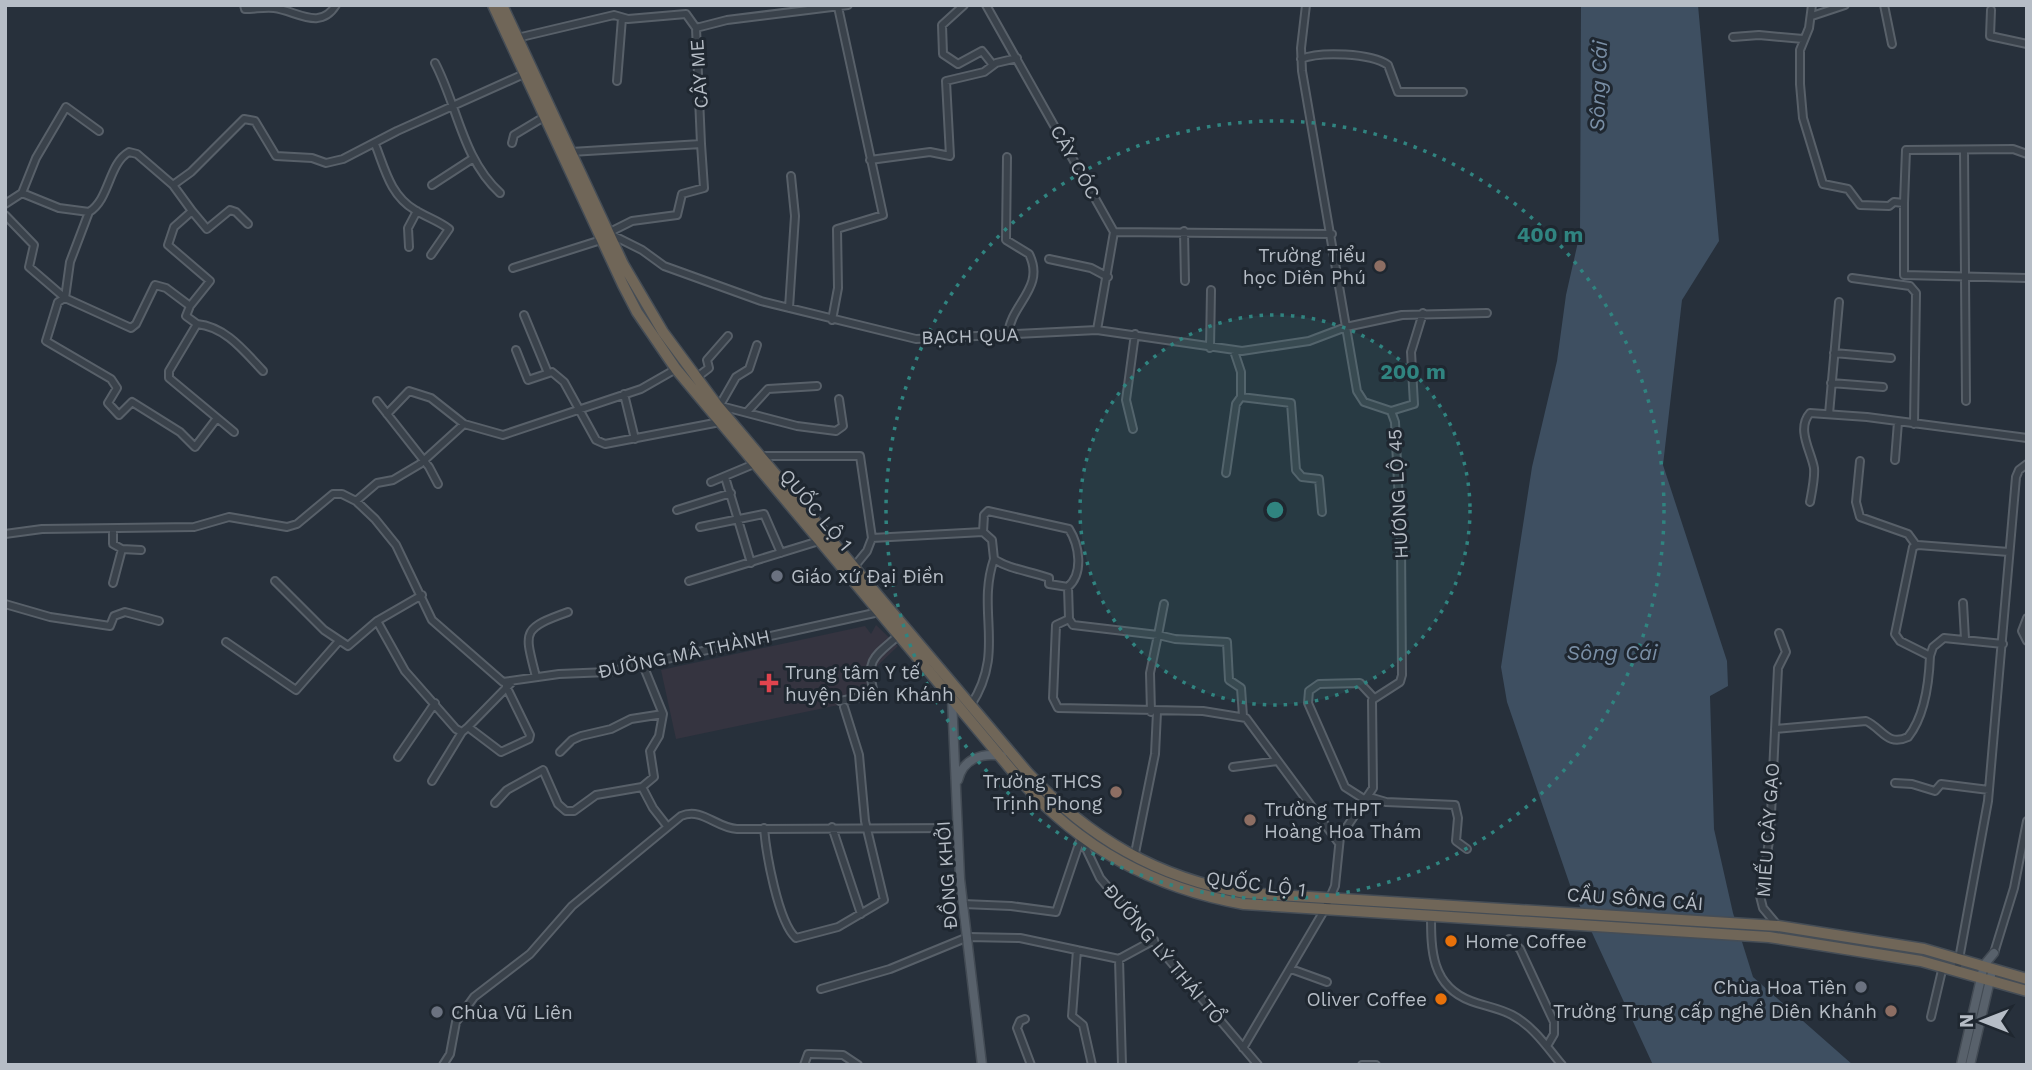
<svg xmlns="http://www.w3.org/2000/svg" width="2032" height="1070" font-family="'Work Sans',sans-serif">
<rect width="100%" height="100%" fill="#27303b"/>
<path fill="#353440" d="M876,625L898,646L873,670L877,697L676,739L661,670L865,626L871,634Z"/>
<path fill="#3e4f61" d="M1581,5H1698L1719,241L1682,300L1663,465L1727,661L1728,686L1710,696L1714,829L1733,913L1753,977L1853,1065H1653L1570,885L1507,702L1501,667L1532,467L1557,361L1566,295L1580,233Z"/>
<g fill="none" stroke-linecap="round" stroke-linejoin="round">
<g stroke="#586069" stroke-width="10">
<path id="minor" d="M244,5L245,9C255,9 264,7 274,8C297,11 320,31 336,5
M964,5L942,25L943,54L958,64L982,51L993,65
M986,5L1114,232L1097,330
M1812,5L1809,28L1800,50V84L1803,118L1823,184L1848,189L1860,205L1889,206L1894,202L1904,203L1906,150L2013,149L2027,154
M1884,5L1892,44
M1991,10L1990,36L2027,44
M1812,16L1845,5
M1733,37L1759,35L1803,39
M517,38L614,15L628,19L686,14L696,28
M1301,59C1320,51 1371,53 1388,65L1398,92H1463
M435,63C458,107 462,158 500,193
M617,81L622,18
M512,143L514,135L544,117
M375,144C385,169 390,195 415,210C426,217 439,221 449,229L431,255
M1964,150L1966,401
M571,152L701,144L696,28L727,20L848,5
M1007,157L1006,240L1029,254C1046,288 1010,304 1008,335
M870,160L930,152L950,156L946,81L984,72L996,63L1017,58
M432,185L472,159
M22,193L59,208L89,212C110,199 108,164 129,152L137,154L173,185L191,172L244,119L255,121L276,156L312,158L326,163L343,159L397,131L524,74
M22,193L36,158L66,107L99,131
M1904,203V275L2027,278
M5,204L22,193
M192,211L207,229L230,210L236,212L248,224
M89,212L70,262L65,298L131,328L136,324L155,285L166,288L190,306L210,281L168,245L174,227L192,211L173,185
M5,215L34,245L29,267L65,298L58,302L46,341L111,379L117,388L108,403L119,415L132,402L180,432L195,447L217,418
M1184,231L1185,281
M1114,232L1332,234
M608,233L632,221L677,215L682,194L704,188L701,144
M610,234L642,250L664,266L761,301L916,339L1097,330L1242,351L1309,341L1346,327L1402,315L1487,313
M409,247L408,228L417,211
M1049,259L1091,268L1108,277
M513,268L601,240
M1852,278L1910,286L1916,293L1914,424
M190,306L186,316L197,324L169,371V378L234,432
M789,308L795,216L791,176
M524,315L548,373
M832,320L838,288L837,229L883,215L838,7
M197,324C226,327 244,351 263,371
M1210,348L1211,290
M516,350L528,380L552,372L564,382L596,440L605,444L720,422
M1834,353L1891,358
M696,378L709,368L707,360L728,336
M1831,383L1883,387
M624,394L635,439
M1241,397L1291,403L1296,470L1302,477L1319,479L1322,512
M377,401L429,467L438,484
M717,405L797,426L836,431L843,426L839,399
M720,405L736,377L749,369L757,345
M1391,411L1414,404L1411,352L1423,313
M747,412L768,389L817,386
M387,414L409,391L431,398L464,424L503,435L641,389L676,369
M1829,414L1839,302
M1133,429L1126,400L1135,334
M761,456H860L872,538
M1895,460L1898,422
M1860,461L1856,502L1860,517L1908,534L1916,545
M1226,473L1236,404L1241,397V372L1234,351
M725,477L751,563
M711,482L754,464
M356,501L377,483L393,480L420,464L464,424
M1810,502C1812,491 1815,478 1814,468C1811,451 1796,429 1810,413L1867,417L2027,438
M677,510L731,493
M700,527L764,514L781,553
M113,529V544L122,549L141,550
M983,532L984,515L988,511L1069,529C1079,545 1084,573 1068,587
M5,534L42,529L194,527L229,517L287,527L297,524L333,494H342L356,501L375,519L396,545L432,620L503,682L559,674L608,672L879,612
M854,567L867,551L872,538L983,532L992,540L994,559C1010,570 1031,571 1049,578V584L1068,587L1069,619L1073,625L1158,635L1150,673L1151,712
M275,581L324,630L348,646L377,621
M689,581L819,541
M113,583L122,549
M422,595L377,621L405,671L456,729L462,732L468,727L513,681
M1963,603L1965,639
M5,604L50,617L110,626L114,616L125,612L159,621
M1164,604L1158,635L1175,639L1227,642L1229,680L1241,688L1243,716
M2027,618L2022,631L2027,641
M1069,619L1056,625L1053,698L1058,708L1203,711L1246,718L1338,842
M226,642L296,690L339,641
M1930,656L1933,647L1944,638L2003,644
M536,677C525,632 520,629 568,612
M840,701L860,697L873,689C865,658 877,655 899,635
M971,705C1006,651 976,612 994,559
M468,727L501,752L529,739L530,735L506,686
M1775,729L1866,721C1882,728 1887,747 1908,737C1925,716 1929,682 1930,656L1900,641L1895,634L1913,547L1918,545L2009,552
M560,752L572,740L581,736L611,729L631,719L663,714
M398,757L435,703
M1233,767L1277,761
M432,781L462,732
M1895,783L1912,784L1935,791L1941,784L1989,790
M642,787L654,777L650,751L659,736L663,714L643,665
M642,787L653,808L667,826
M1369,797L1386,802L1455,805L1458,818L1456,841L1467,849
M1367,801L1345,787L1308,703L1309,691L1319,684L1360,683L1373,697
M495,803L507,790L543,770L558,804L566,811H574L596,795L642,787
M832,827L861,914
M764,828C766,853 778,922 796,938L838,927L884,900L865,821L859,755L844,707
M1081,838L1100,878L1258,1065
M1134,858L1155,754L1157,712
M963,904L1011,906L1056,912L1081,838
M1431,914C1431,950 1431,986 1471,1001C1484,1006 1499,1008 1512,1015C1533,1026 1547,1047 1562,1065
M1778,926L1763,908L1760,896L1770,835L1778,668L1786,652L1779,633
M1509,939L1520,949L1554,1022V1034L1547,1046
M1077,950L1072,1016L1083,1025L1092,1065
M1994,953L2014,888L2027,821
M1119,959L1122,1065
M1291,969L1327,982
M1957,970L1988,801L2016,477L2019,470L2027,464
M821,989L890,969L968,937L1020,938L1119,959L1154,940
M1931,1017L1943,966
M1025,1019L1020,1021L1017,1028L1031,1065
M1243,1048L1325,909L1335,886L1340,837L1373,788L1372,700L1400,682L1402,675L1401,544L1395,422L1391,411L1364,402L1357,391L1302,71L1301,48L1306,5
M443,1065L450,1054L456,1022L474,997L530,954L572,906L681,816C702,807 716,828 737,829L958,828
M804,1065L808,1054H811L843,1055L858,1065
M1362,1065H1376"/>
</g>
<g stroke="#434b54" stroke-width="11">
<path id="major" d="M952,699L960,879L982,1065
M958,780C963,759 982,752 1002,756
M1961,1065L1984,965L1994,953
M1970,1065L1991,976"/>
</g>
<g stroke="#454d56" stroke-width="13">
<path id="highway" d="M493,5L623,285L637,312L676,369L1019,779C1081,848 1153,888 1244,904L1769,937L1921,961L2027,991
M502,5L623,264L663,332L717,405L1028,773C1089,838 1157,878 1245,893L1778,926L1924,949L2027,979"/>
</g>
<use href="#minor" stroke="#3a424b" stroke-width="6"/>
<use href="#major" stroke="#58616b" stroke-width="8"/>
<use href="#highway" stroke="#706658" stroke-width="10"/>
</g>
<circle cx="1275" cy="510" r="195" fill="#308480" fill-opacity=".12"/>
<g fill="none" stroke="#308480" stroke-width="3.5" stroke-dasharray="3.5 7">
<circle cx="1275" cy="510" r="195"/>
<circle cx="1275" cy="510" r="389"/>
</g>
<g fill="#8d6e63" stroke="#1f2730" stroke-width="2.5">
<circle cx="1380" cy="266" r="7"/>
<circle cx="1116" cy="792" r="7"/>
<circle cx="1250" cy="820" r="7"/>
<circle cx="1891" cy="1011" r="7"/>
</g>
<g fill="#6b7280" stroke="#1f2730" stroke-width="2.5">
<circle cx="777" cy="576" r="7"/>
<circle cx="1861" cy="987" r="7"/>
<circle cx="437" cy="1012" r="7"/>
</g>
<path fill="#e0444e" stroke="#1f2730" stroke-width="2.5" d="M765.5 672.5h7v7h7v7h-7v7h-7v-7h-7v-7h7z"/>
<g fill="#e8710a" stroke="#1f2730" stroke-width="2.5">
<circle cx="1451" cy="941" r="7"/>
<circle cx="1441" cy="999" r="7"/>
</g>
<g text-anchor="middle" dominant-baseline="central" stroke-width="6" stroke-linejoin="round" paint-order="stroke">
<g font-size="19" fill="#b6bdc6" stroke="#1f2730">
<text transform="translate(699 74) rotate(-94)">CÂY ME</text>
<text transform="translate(1075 162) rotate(61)">CÂY CÓC</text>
<text transform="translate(970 336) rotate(-2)">BẠCH QUA</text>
<text transform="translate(1398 494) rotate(-93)">HƯƠNG LỘ 45</text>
<text transform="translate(816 510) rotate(50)">QUỐC LỘ 1</text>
<text transform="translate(684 654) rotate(-12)">ĐƯỜNG MÂ THÀNH</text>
<text transform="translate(1768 830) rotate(-86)">MIẾU CÂY GẠO</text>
<text transform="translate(947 875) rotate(-94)">ĐỒNG KHỞI</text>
<text transform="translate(1256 884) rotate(7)">QUỐC LỘ 1</text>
<text transform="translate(1635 899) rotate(4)">CẦU SÔNG CÁI</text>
<text transform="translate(1164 954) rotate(50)">ĐƯỜNG LÝ THÁI TỔ</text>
</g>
<g font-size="19" fill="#b6bdc6" stroke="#1f2730" text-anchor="end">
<text x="1366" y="255">Trường Tiểu<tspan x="1366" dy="22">học Diên Phú</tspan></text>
<text x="791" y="576" text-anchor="start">Giáo xứ Đại Điền</text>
<text x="785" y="672" text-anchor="start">Trung tâm Y tế<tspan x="785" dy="22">huyện Diên Khánh</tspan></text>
<text x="1102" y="781">Trường THCS<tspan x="1102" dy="22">Trịnh Phong</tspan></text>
<text x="1264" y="809" text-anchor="start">Trường THPT<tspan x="1264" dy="22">Hoàng Hoa Thám</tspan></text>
<text x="1465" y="941" text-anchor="start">Home Coffee</text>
<text x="1847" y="987">Chùa Hoa Tiên</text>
<text x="1427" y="999">Oliver Coffee</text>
<text x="1877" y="1011">Trường Trung cấp nghề Diên Khánh</text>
<text x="451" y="1012" text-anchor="start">Chùa Vũ Liên</text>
</g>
<g font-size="21" font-style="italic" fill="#7a8fa6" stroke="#1f2730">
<text transform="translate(1598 86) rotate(-88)">Sông Cái</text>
<text x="1612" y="652">Sông Cái</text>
</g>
</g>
<circle cx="1275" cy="510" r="10" fill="#308480" stroke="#1f2730" stroke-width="3.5"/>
<g font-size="21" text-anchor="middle" font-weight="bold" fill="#308480" stroke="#1f2730" stroke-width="6" stroke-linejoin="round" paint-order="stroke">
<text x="1550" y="242">400 m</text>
<text x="1413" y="379">200 m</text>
</g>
<rect width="2032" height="1070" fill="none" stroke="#b6bdc6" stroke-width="14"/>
<g transform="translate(1983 1021) rotate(270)" stroke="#1f2730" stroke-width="5" paint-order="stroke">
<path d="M0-5L12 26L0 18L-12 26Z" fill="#b6bdc6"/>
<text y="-10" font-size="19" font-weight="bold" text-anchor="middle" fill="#b6bdc6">N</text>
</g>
</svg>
